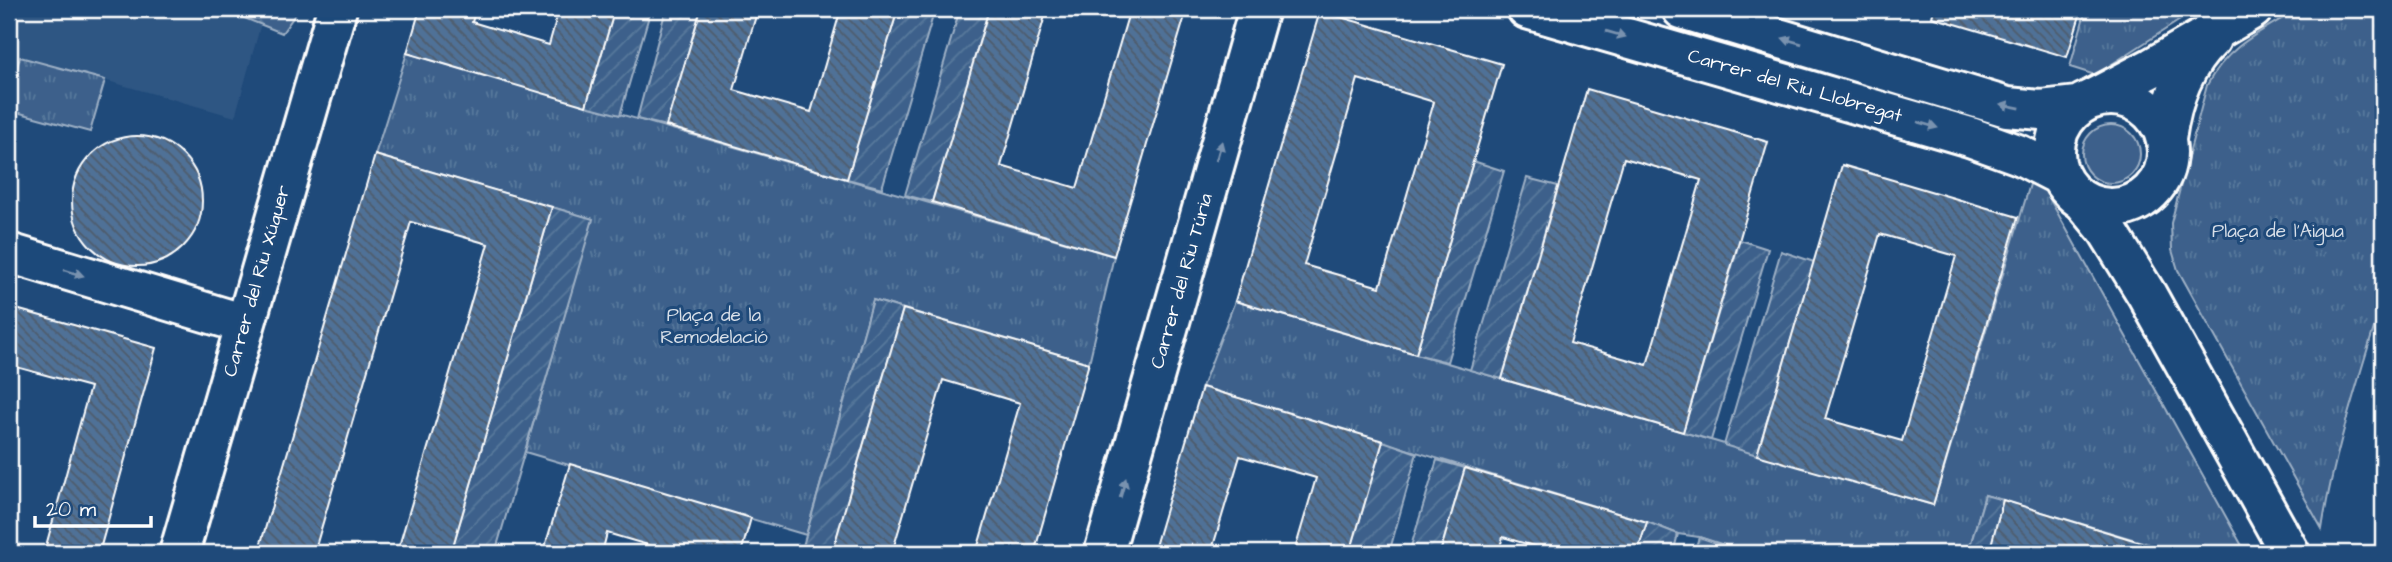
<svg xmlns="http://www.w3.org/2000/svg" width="2392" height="562" font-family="'Architects Daughter',sans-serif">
<defs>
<pattern id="forest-firs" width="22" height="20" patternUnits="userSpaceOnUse" patternTransform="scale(1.75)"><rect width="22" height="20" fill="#3c618b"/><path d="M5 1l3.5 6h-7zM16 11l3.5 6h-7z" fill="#59799c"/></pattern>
<pattern id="park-tufts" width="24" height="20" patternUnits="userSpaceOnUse" patternTransform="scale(1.75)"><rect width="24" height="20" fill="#3c618b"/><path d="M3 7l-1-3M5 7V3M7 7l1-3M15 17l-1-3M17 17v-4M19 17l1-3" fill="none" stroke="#59799c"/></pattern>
<pattern id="garden-furrows" width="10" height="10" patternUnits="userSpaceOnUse" patternTransform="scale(1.75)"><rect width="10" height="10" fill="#3c618b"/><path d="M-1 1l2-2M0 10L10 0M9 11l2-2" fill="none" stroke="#59799c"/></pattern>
<pattern id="building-back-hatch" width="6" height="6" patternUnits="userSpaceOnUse" patternTransform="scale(1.75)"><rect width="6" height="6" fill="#507197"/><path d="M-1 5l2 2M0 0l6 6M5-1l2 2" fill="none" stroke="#4e5b6a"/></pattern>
</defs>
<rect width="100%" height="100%" fill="#1f4a7a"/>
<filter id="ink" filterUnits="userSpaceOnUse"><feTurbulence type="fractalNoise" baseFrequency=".0143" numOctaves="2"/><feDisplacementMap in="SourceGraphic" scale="14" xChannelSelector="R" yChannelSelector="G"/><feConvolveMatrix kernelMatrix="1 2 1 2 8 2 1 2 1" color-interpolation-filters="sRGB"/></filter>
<g filter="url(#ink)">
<path fill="#2e5683" d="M9,9H265L235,117L9,53Z"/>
<path fill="#3c618b" stroke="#9eb0c5" stroke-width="2" d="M2082 154a29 29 0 1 1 58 0a29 29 0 1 1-58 0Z"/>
<path fill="url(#forest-firs)" stroke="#9eb0c5" stroke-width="2" d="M232,9H299L282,33L232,13Z"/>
<path fill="url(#park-tufts)" stroke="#9eb0c5" stroke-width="2" d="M2086,9H2197L2095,75L2070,67Z
M2298,9H2383V320L2377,318C2356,388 2333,457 2322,529L2178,270L2172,250L2171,223L2207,85C2229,44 2261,32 2298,9Z
M407,53L1114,256L1089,363L873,300L806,535L525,452L592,219L375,155Z
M20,57L105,80L90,132L9,110V96Z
M2031,181L2042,185L2246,553H2179L1985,495L1968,553H1750L1699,537L1678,534L1647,522L1202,387L1235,301L1933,505Z"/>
<path fill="url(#garden-furrows)" stroke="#9eb0c5" stroke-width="2" d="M615,9H651L620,115L586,106Z
M666,9H701L666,126L637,119Z
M898,9H935L882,188L847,179Z
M960,9L987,15L932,202L905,195Z
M1473,161L1504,171L1447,362L1416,354Z
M1527,178L1558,186L1502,379L1470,370Z
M552,207L593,219L495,553H451Z
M1740,240L1768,249L1711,440L1683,432Z
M1781,251L1814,262L1757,455L1724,445Z
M873,300L903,309L832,553H801Z
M1383,441L1417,453L1389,553H1350Z
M1437,460L1465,468L1440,553H1409Z
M1985,495L2003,500L1989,553H1968Z
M1647,522L1678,534L1673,553H1637Z
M1699,537L1728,547L1726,553H1694Z"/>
<path fill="url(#building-back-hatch)" stroke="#fff" stroke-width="2" fill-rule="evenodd" d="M420,9H476L472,22L549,45L559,9H615L586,106L407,53Z
M701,9H758L734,90L811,112L841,9H898L847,179L666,126Z
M989,9H1047L1001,166L1077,188L1130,9H1187L1114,256L932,202Z
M1934,9H2082L2067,57L1932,17Z
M1320,11L1502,64L1416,354L1235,301ZM1358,79L1434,102L1380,287L1304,265Z
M1587,89L1768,142L1683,432L1502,379ZM1624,158L1701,180L1647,365L1570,343Z
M72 201a65 65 0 1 1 130 0a65 65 0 1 1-130 0Z
M375,155L552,207L486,433L451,553H397L488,244L411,222L314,553H258Z
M1842,165L2018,217L1933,505L1757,455ZM1880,234L1956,256L1902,441L1825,419Z
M9,307L156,348L99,553H44L90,387L9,365Z
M903,309L1089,363L1034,553H976L1020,403L943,380L892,553H832Z
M1202,387L1383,441L1350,553H1294L1316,478L1240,456L1211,553H1153Z
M570,464L751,518L741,553H675L607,533L602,553H543Z
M1465,468L1647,522L1637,553H1557L1503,537L1498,553H1440Z
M2003,500L2153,546L2152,553H1989Z"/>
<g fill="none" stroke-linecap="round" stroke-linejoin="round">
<g stroke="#fff" stroke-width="44">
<path id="minor" d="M2094,98L2153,67L2253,9
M2166,139C2171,102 2183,65 2211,39
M9,253L245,324
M179,553L337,9
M1104,553L1259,9"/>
</g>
<g stroke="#fff" stroke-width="44">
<path id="tertiary" d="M1527,9L1970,137L2020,155L2059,175
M1682,9L2007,107L2041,110L2077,106
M2055 152a56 56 0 1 1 112 0a56 56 0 1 1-112 0Z
M2084,202L2107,230L2147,295L2290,553"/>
</g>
<use href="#minor" stroke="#1f4a7a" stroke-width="38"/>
<use href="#tertiary" stroke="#1f4a7a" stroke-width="38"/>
</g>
<defs><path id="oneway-solid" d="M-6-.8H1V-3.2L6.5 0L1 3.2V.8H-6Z" transform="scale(1.75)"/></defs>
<g fill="#7992af">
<use href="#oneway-solid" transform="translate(1616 34) rotate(16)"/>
<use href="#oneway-solid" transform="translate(1792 41) rotate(-164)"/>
<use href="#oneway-solid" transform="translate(2010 106) rotate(-169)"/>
<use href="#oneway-solid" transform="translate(1928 125) rotate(16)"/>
<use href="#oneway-solid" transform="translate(1219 151) rotate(-74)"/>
<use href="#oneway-solid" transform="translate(74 273) rotate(17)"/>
<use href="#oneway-solid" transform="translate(1123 488) rotate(-74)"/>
</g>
</g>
<g text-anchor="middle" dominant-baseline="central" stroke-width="6" stroke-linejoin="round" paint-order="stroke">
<g font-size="19" fill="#fff" stroke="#1f4a7a">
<text transform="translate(1795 86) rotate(16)">Carrer del Riu Llobregat</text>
<text transform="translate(257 281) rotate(-74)">Carrer del Riu Xúquer</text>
<text transform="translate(1182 281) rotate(-74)">Carrer del Riu Túria</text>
</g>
<g font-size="19" fill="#d8dfe8" stroke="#1f4a7a">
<text x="2278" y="231">Plaça de l'Aigua</text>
<text x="714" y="315">Plaça de la<tspan x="714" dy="22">Remodelació</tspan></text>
</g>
</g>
<rect width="2392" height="562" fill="none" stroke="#1f4a7a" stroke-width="35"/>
<rect x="18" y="18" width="2357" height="527" fill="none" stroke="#fff" stroke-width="2.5" filter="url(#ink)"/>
<path d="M35 516v10h116v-10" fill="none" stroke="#ffffff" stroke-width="3.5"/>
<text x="46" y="516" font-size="21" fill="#ffffff" stroke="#1f4a7a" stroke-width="5" paint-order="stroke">20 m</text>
</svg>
